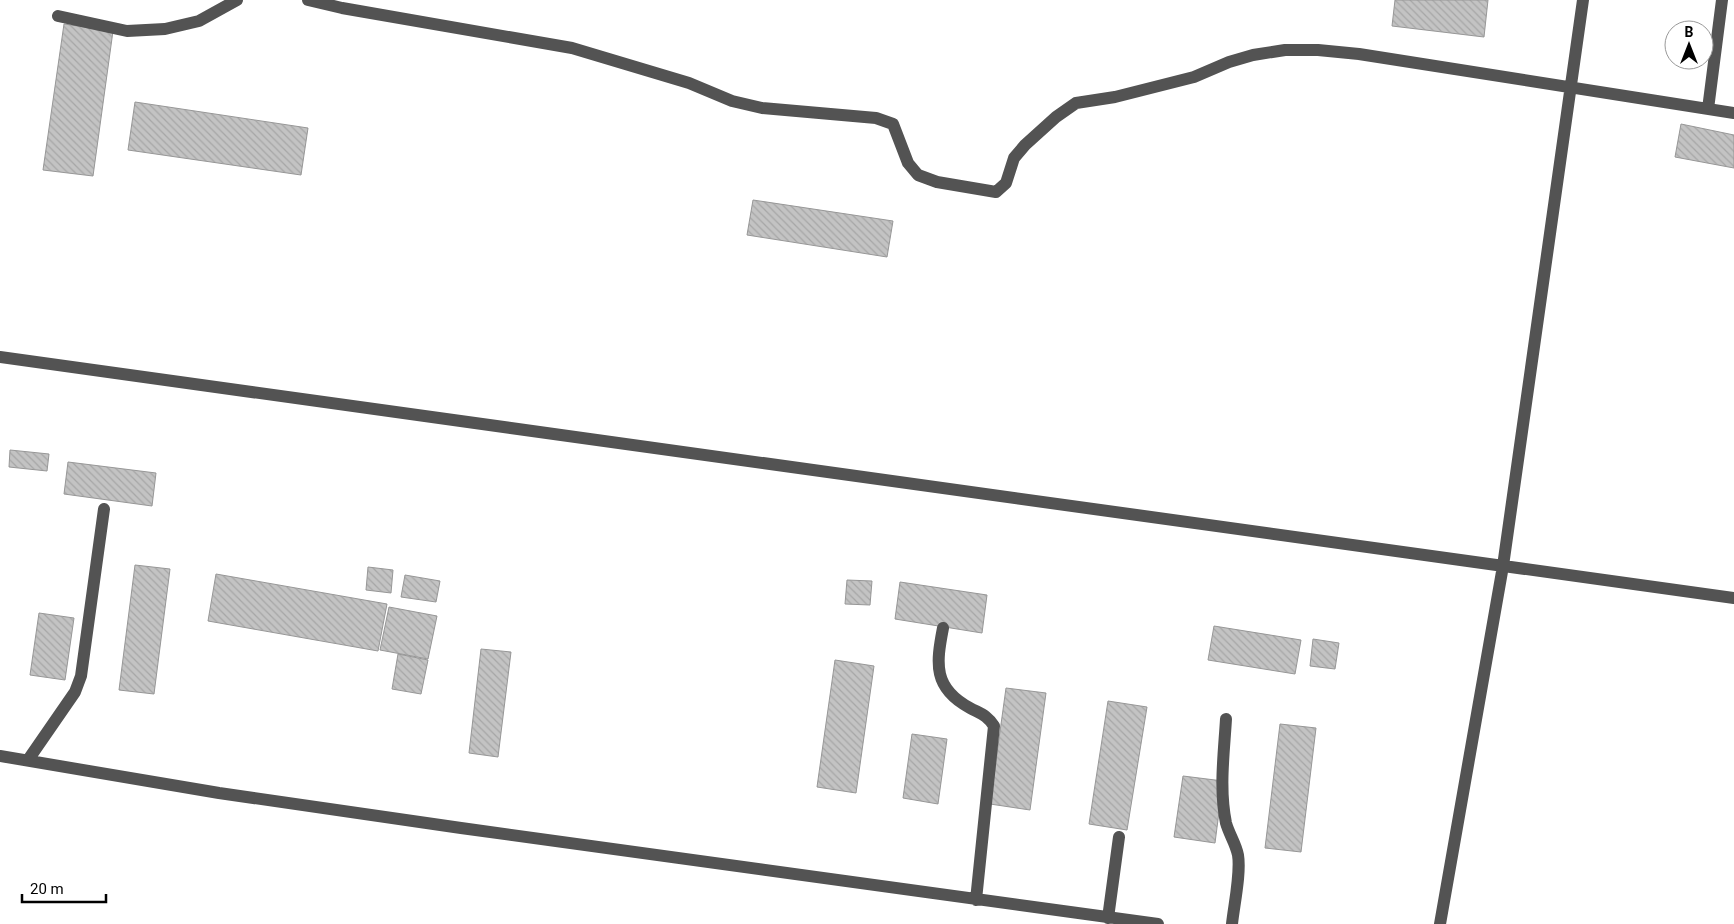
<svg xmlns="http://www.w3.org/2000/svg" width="1734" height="924" font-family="Roboto,sans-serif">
<defs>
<pattern id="building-back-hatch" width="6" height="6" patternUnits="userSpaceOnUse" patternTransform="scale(1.25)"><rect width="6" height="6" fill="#c3c3c3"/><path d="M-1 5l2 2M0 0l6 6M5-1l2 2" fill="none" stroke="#a6a6a6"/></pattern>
</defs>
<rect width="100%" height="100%" fill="#fff"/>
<path fill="url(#building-back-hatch)" stroke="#979797" d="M1395,0H1488L1484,37L1392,26Z
M64,24L113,31L93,176L43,170Z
M135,102L308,128L301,175L128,150Z
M1681,124L1734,135V168L1675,157Z
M753,200L893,221L887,257L747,235Z
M10,450L49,454L47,471L9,467Z
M68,462L156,473L152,506L64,494Z
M135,565L170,569L154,694L119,690Z
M368,567L393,570L391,593L366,590Z
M216,574L387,604L378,651L208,621Z
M405,575L440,581L436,602L401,597Z
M847,580L872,581L870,605L845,604Z
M900,582L987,595L982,633L895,619Z
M389,607L437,616L428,659L380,650Z
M39,613L74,618L65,680L30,675Z
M1214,626L1301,640L1295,674L1208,660Z
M1313,639L1339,643L1335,669L1310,666Z
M481,649L511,652L498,757L469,753Z
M398,654L428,660L421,694L392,689Z
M835,660L874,666L856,793L817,787Z
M1006,688L1046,693L1030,810L990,804Z
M1108,701L1147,707L1127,830L1089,824Z
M1280,724L1316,728L1301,852L1265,848Z
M912,734L947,739L938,804L903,798Z
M1183,776L1223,781L1215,843L1174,837Z"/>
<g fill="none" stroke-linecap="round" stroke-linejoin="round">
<path stroke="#535353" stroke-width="12" d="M308,0L342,8L572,48L689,83L732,101L762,108L876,118L893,124L908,163L918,175L937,182L996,192L1006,183L1014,158L1025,145L1056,117L1076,103L1115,97L1194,77L1229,62L1253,55L1285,50H1318L1359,54L1734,113
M58,16L127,31L165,29L199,21L237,0
M1708,109L1722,0
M0,357L1734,598
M943,628C936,664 933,688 970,708C981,714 987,715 994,726L976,900
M1226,719C1224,753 1219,789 1226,823C1229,834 1236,844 1238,855C1241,873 1234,905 1232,924
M0,756L219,793L461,828L1158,924
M28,760L75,692L81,676L104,509
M1108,918L1119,837
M1440,924L1503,566L1583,0"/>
</g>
<g transform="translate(1689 45)"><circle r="24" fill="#ffffff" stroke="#999999"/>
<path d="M0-4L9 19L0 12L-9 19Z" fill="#000000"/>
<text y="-8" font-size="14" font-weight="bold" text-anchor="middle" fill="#000000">B</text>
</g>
<path d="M22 894v8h84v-8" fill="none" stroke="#000000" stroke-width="2.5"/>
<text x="30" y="894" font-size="15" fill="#000000" stroke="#ffffff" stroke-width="4" paint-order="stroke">20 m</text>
</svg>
